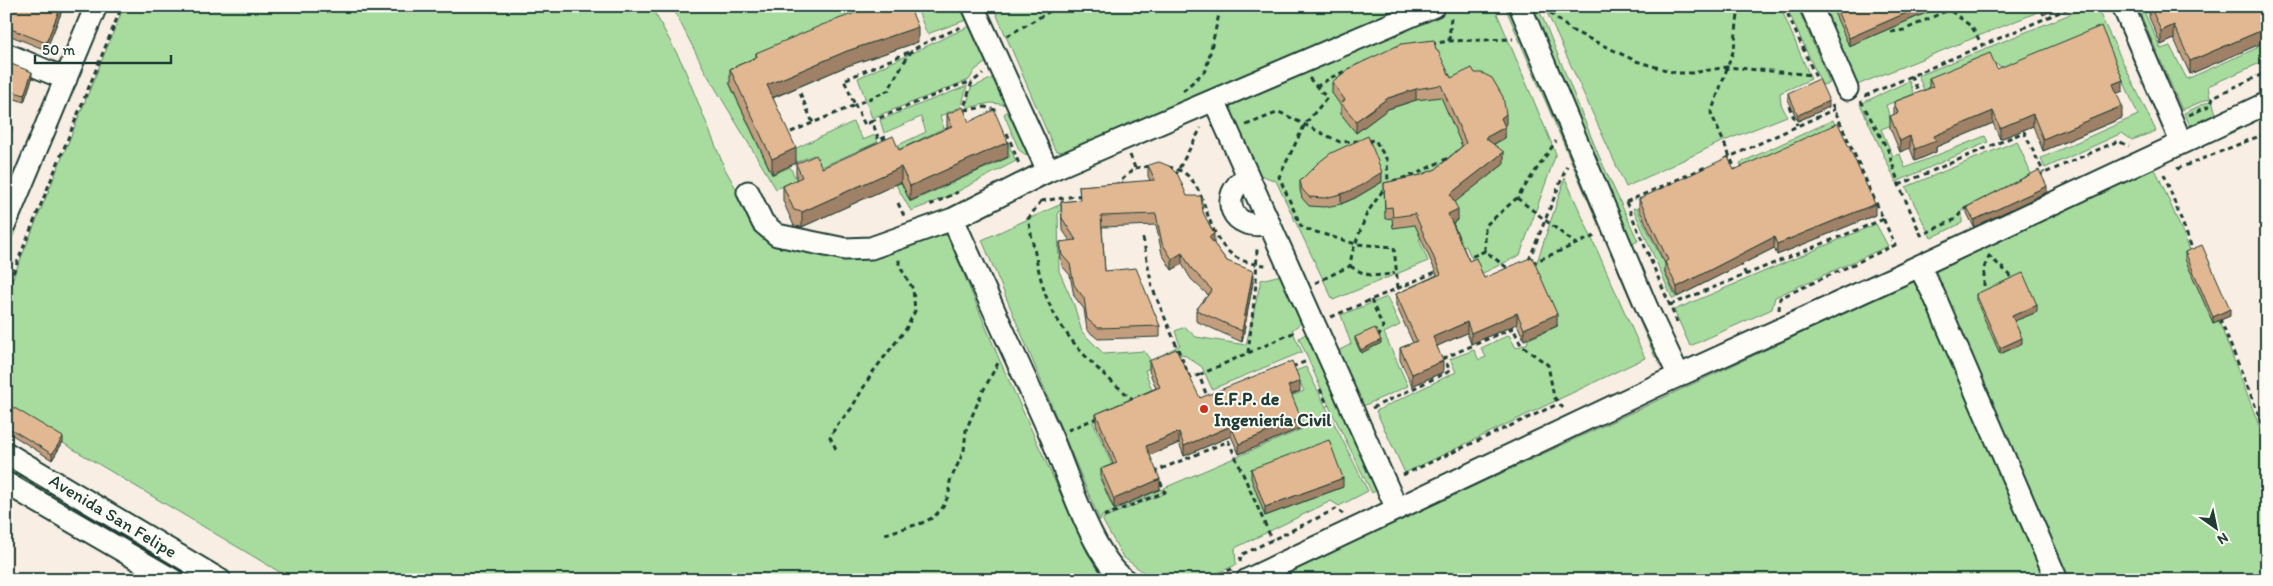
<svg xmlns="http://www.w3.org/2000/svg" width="2273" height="586" font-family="Itim,sans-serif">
<rect width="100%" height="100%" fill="#f8eee3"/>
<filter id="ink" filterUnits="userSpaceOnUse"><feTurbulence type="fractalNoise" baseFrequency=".02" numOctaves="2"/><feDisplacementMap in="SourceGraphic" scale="10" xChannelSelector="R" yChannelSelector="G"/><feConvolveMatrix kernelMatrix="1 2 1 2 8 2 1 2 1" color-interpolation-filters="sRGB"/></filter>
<g filter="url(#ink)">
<path fill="#a7dc9e" stroke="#638c69" d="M103,6H107L6,253V242Z
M124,6H651L682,63L725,169L766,242L851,258L883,255L941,234L948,236L1000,361L1088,554L1108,580H293L6,409V295Z
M672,6H896L729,83L772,175L790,167L795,177L801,174L802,177L776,189L705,71Z
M916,6H963L969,19L927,34Z
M993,6H1411L1068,154L1055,150Z
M1456,6H1494L1556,154L1520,255L1479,275L1466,246L1460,248L1451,227L1419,239L1428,261L1333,300L1276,181L1258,174L1227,106Z
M1531,6H1537L1544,21L1599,156L1638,241L1630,245Z
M1544,6H1780L1811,79L1780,93L1781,104L1787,116L1719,143L1626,187Z
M1786,6H1797L1830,83L1822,85Z
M1823,6H2035L2038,12L1857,85Z
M2090,6H2096L2156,131L2132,140L2122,133L2045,168L2041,158L2138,115L2101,28L2005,68L1990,62L1924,90L1918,76Z
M2137,6H2152L2153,9L2145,14L2161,49L2170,46L2187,79L2257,48L2247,23L2250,22L2261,49L2267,46V60L2208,86L2210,98L2182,110Z
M1510,7L1659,358L1655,357L1506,9Z
M972,25L988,61L975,70L969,80L872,118L858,78Z
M995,77L1008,105L991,103L966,108L971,88Z
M1909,81L1914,94L1886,105L1892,125L1881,129L1893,156L1900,154L1905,168L1985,136L1988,142L1896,182L1860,104Z
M967,86L960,111L958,108L940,116L944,128L896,151L894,147L926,132L921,117L884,133L880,120Z
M2212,100L2216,114L2190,125L2184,113Z
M1010,109L1032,159L1019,150L1004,114Z
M996,117L1016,161L947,197L911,211L896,185L901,183L910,202L1010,157L995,123Z
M1833,120L1838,131L1745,173L1740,163Z
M853,122L863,140L875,135L878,142L819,168L813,155L797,162L792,150Z
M2017,141L2031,174L1962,209V223L1931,238L1906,187Z
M2153,169L2158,175L2205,285L2267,446V580H1273Z
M1565,178L1645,358L1405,473L1376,411L1456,372L1450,359L1474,350L1479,360L1486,357L1481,348L1509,335L1516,348L1528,343L1527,340L1558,326L1535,268Z
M1068,201L1069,207L1058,212L1059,271L1074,305L1082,332L1104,354L1144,351L1151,361L1180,345L1175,331L1185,327L1196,337L1246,345L1261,280L1285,274L1301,323L1292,330L1302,352L1212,389L1202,367L1183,354L1145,370L1154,396L1093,422L1115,472L1100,479L1114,510L1162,489L1163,492L1102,516L1100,521L982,240Z
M1633,208L1637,209L1661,258L1684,247L1690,259L1664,272L1676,298H1672Z
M1876,224L1888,246L1775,297L1772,309L1690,346L1674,310Z
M1387,297L1400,325L1384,333L1408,386L1363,406L1338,351L1351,344L1341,315Z
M1310,331L1379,489L1372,493L1326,400L1299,338Z
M1306,367L1368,491L1339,506L1331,501L1235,548L1236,565L1211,576V580H1154L1123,557L1103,521V518L1166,493L1164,488L1302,429L1289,397L1304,391L1295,371Z
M6,461L185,570L6,469Z"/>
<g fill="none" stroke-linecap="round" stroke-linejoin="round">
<g stroke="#1f3d34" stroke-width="25">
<path id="minor" d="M973,6L1048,171
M1520,6L1647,308L1679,376
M1811,6L1847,89
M2123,6L2181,142
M6,54L66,79
M1214,100L1397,509
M1248,176C1216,196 1232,233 1269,223
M748,192L763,223L777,235L845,249L871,248L953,219
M6,222L96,6
M1919,266L1934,295L2057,580
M6,453L220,580
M6,483L173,580
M1125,580C1092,556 1068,475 1051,436C1019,364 985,292 953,219L1048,171L1434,6
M1247,580L1656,386L1902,274L2267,103"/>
</g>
<path stroke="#1f3d34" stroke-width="3" stroke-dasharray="5 4" stroke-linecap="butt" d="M1784,6L1818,82
M1543,7L1571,30L1636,61L1676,73H1692L1727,67L1813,75
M1944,7L1951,11L1957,6
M1951,11L1972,27L1982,45
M1891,32L1904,30L1948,10
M1007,36L1059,6
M1449,41L1451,17
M1431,44L1449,41L1513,39
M1911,76L1920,94
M1309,78L1327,98L1305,124L1279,177L1301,226L1306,229L1356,244L1394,247L1398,288
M1316,87L1332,77L1372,59
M1183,91L1206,70L1221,6
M800,93L813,123
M1865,96L2074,6
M1861,101L1888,150L1899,185L1921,235L1956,219L1963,210L1969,207
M1789,106L1797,125
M965,110L985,107L999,111
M962,113L972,82L983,74
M2189,115L2211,105L2213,97L2267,72
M872,121L865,125L855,105L889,90C892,82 908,54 913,50C927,40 947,34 963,26
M1246,125L1279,112L1340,142L1358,141
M791,132L855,105L844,80L911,51
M1007,133L1019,164
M886,137L879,140L872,121L959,85L972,82
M1130,155L1135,168
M1725,159L1835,109
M1168,167C1222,174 1190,264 1268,265
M2177,169L2267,133
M1737,173L1711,113L1734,49L1739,6
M2164,174L2193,251
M1175,176L1201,128
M2038,176L2118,141L2129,146
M1393,181L1416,174L1452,156
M1899,185L2024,132L2044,173
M1115,186L1135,168L1151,166
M1517,198L1576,244
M1041,201L1084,195
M1041,201L1028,219C1033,242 1037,267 1044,290C1058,335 1099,372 1135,401
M1626,202L1677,322
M1626,202L1708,166
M898,203L904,216L906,215
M930,205L958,192
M1143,238L1152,287L1190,378
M1485,251V226L1517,198L1556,141
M1988,255L2010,275L2012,280
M1464,260L1485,251L1510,270
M1529,260L1567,166
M1740,262L1746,275
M1532,263L1597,235
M1350,266C1368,277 1374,277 1395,273
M1315,283L1350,266L1352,253L1367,213L1388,183L1387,160L1375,140L1367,141
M1984,286V268L1989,256
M6,290L122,6
M1371,300L1383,327L1379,336
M1670,305L1884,219
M1779,310L1780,298L1895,245L1831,102
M1331,317L1438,271
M2220,319L2267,435
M1248,353L1256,284L1257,247
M1292,367L1307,361
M1199,375L1295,332
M1187,379L1199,375L1208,399
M1320,389L1328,406
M1372,408L1450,371L1444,358L1513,328L1521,345L1548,365L1554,397L1563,408
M1068,430L1099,417
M1228,440L1272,540
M836,449L830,437L837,425L851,409L872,373L906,329L915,311L913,289L899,265V259
M1157,474L1156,471L1229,441
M1403,475L1558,404
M1104,516L1165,492L1159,479
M885,534L922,523L934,517L943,507L949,494L950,481L964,451L966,430L982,393L998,363
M1240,562L1241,555L1336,509L1343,514
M1214,580V577L1232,569"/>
<use href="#minor" stroke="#fdfcf7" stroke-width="21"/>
</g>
<path fill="#c29e7e" stroke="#1f3d34" d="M6,6H64L46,50L6,34Z
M1834,6H1942L1849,46L1834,12Z
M2038,6H2061L2043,15Z
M2149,6H2267V41L2190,74L2174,39L2161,45L2149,17Z
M918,42L847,66L773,98L796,163L772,174L730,84V69L756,57V53Z
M1436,50L1451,78L1506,126L1505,127V138L1494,144L1504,164L1454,202L1458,220L1453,223L1469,261L1484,278L1557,326L1524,340L1517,324L1471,344L1467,333L1437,346L1443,372L1412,386L1400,360V348L1413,343L1396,305V294L1437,275L1415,225L1393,228L1392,218L1385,219L1384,183L1421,175L1436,169L1462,146L1441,97L1416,100L1388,109L1356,133L1341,114V106L1332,93V82Z
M6,62L32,79L24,102L6,96Z
M1997,69L2123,91L2117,93L2122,118L2043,151L2033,126L2000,139L1993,123L1936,147V152L1915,161L1910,148L1900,152L1890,128V116L1894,115V102L1929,89V78Z
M1788,93L1829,107L1798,121L1788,100Z
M947,114L969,122L1008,157L910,201L901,182L802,227L794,226L783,201V186L796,180V164L822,168L899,150L947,128Z
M1148,165L1187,196L1203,212L1214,244L1227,261L1253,282L1242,342L1196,321V310L1208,295L1191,279L1182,264L1172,270L1162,254L1156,225L1102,227L1105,271L1160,326V337L1098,339L1087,330L1084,309L1074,296L1070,275L1062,266L1060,253V242L1070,241L1062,229L1061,202L1080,200L1079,186L1150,181L1148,176Z
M1734,170L1875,215L1777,255L1774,248L1677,297L1665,273V264L1639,209V199Z
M1300,181L1382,182L1355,198L1341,204L1325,207L1309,206L1302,198L1300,190Z
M2047,192L1974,227L1967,213V207Z
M2185,252L2230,316L2213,323L2185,259Z
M1976,294L2037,312L2014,321L2022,344L2000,354L1976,300Z
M1355,337L1381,343L1361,353L1355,340Z
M1149,361L1200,398L1300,391L1291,395L1301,428L1239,454L1231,436L1184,456L1179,443L1150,455L1160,489L1114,509L1101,479V469L1113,464L1096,424V414L1156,388L1149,371Z
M6,403L63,442L52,460L6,431Z
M1251,469L1343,487L1265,516L1251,478Z"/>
<path fill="#9e8166" stroke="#1f3d34" d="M61,6H64L46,50V43Z
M1922,6H1942L1849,46V38Z
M2048,6H2061L2043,15V9Z
M2174,25V39L2161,45V31Z
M918,27V42L847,66L767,100V85L847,51Z
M2267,28V41L2190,74V61Z
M32,72V79L24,102V95Z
M2123,80V91L2113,95V84Z
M1416,89V100L1388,109L1356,133V121L1388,98Z
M1829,101V107L1798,121V115Z
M2122,106V118L2043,151V139Z
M1993,111V123L1936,147V152L1915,161V149L1934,136Z
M1506,114V126L1501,129V118Z
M2033,114V126L2000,139V128Z
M12,124V131L6,145V138Z
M1505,127V138L1485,149V138Z
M1910,136V148L1900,152V141Z
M1008,142V157L910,201V186Z
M796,148V163L772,174V159Z
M1504,152V164L1450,206V194Z
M901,167V182L802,227V212Z
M1382,172V182L1355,198L1341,204V194Z
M2047,186V192L1974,227V220Z
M1875,204V215L1777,255V244Z
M1458,209V220L1448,225V214Z
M1214,234V245L1209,237Z
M1774,237V248L1677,297V287Z
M1182,253V264L1172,270V259Z
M1253,271V282L1242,342V331Z
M2037,305V312L2012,322V316Z
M2230,309V316L2213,323V317Z
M1517,313V324L1471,344V333Z
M1557,314V326L1524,340V329Z
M1467,322V333L1433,348V337Z
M2022,338V344L2000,354V348Z
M1381,340V343L1361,353V350Z
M1443,361V372L1412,386V374Z
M1300,381V391L1288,396V386Z
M1301,418V428L1239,454V444Z
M1231,426V436L1184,456V446Z
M1179,432V443L1146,457V446Z
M63,437V442L52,460V454Z
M1343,478V487L1265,516V507Z
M1160,479V489L1114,509V499Z"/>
<path fill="#e2b892" stroke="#1f3d34" d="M6,6H61L46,43L6,27Z
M874,6H909L918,27L847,51L767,85L796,148L772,159L730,69L757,57L756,53L822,25Z
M1835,6H1922L1849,38Z
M2041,6H2048L2043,9Z
M2150,6H2267V28L2190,61L2174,25L2161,31Z
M2101,26L2123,80L2113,84L2122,106L2043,139L2033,114L2000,128L1993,111L1934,136L1936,141L1915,149L1910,136L1900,141L1890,116L1898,113L1894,102L1933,87L1929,78L1990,53L1997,69Z
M1434,40L1436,50L1438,51L1451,78L1472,68L1475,73H1482L1492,78L1503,97L1506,114L1501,118L1505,127L1485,138L1504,152L1450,194L1458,209L1448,214L1469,261L1476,258L1484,278L1532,257L1557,314L1524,329L1517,313L1471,333L1467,322L1433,337L1443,361L1412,374L1400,348L1417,341L1396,294L1441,274L1415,214L1393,217L1392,207L1385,208L1384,183L1421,175L1436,169L1466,143L1441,85L1416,89L1388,98L1356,121L1341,103L1345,100L1332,82L1350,68L1401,44Z
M6,62L32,72L24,95L6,89Z
M1819,79L1829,101L1798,115L1788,93Z
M963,107L969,122L994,110L1008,142L910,186L901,167L802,212L794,210L783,186L802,177L796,164L816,155L822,168L893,136L899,150L952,126L947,114Z
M6,122L12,124L6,138Z
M1838,123L1875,204L1777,244L1774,237L1677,287L1665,262L1668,260L1639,199L1728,157L1734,170Z
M1368,136L1382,172L1355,189L1341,194L1325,198L1309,197L1302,189L1300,181L1318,163L1331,153Z
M1159,162L1169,166L1178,175L1187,196H1201L1203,212L1214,234L1209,237L1227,261L1253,271L1242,331L1196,310L1212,290L1191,268L1182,253L1172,259L1162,243L1156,214L1101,216L1105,271L1136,268L1160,326L1098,328L1087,319L1084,298L1074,285L1070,264L1062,255L1060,242L1076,240L1062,218L1061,202L1080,200L1079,186L1155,180L1148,165Z
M2039,170L2047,186L1974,220L1967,207Z
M2202,245L2230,309L2213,317L2185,252Z
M2023,273L2037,305L2012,316L2022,338L2000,348L1976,294Z
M1375,328L1381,340L1361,350L1355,337Z
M1176,349L1200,398L1292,361L1300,381L1288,386L1301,418L1239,444L1231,426L1184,446L1179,432L1146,446L1160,479L1114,499L1101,469L1117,463L1096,414L1160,387L1149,361Z
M6,403L63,437L52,454L6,426Z
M1329,440L1343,478L1265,507L1251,469Z"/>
</g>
<circle fill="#c8321e" stroke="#fdfcf7" stroke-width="2" cx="1204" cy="409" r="5"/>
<g text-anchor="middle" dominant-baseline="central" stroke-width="4" stroke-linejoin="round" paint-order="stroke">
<g font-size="18" font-weight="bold" fill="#1f3d34" stroke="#fdfcf7" text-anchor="start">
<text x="1214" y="399">E.F.P. de<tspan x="1214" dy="21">Ingeniería Civil</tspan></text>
</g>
<g font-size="18" fill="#1f3d34" stroke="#fdfcf7">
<text transform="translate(113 516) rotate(31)">Avenida San Felipe</text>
</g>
</g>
<rect width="2273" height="586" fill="none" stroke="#fdfcf7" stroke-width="25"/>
<rect x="12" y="12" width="2248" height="561" fill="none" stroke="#1f3d34" stroke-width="2" filter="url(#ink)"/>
<g transform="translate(2216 528) rotate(147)" stroke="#fdfcf7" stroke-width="4" paint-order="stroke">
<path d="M0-4L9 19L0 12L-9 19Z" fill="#1f3d34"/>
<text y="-8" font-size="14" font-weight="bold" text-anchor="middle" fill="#1f3d34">N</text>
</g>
<path d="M35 55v8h136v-8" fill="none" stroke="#1f3d34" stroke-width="2.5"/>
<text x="42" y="55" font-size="15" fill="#1f3d34" stroke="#fdfcf7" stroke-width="4" paint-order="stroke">50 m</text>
</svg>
